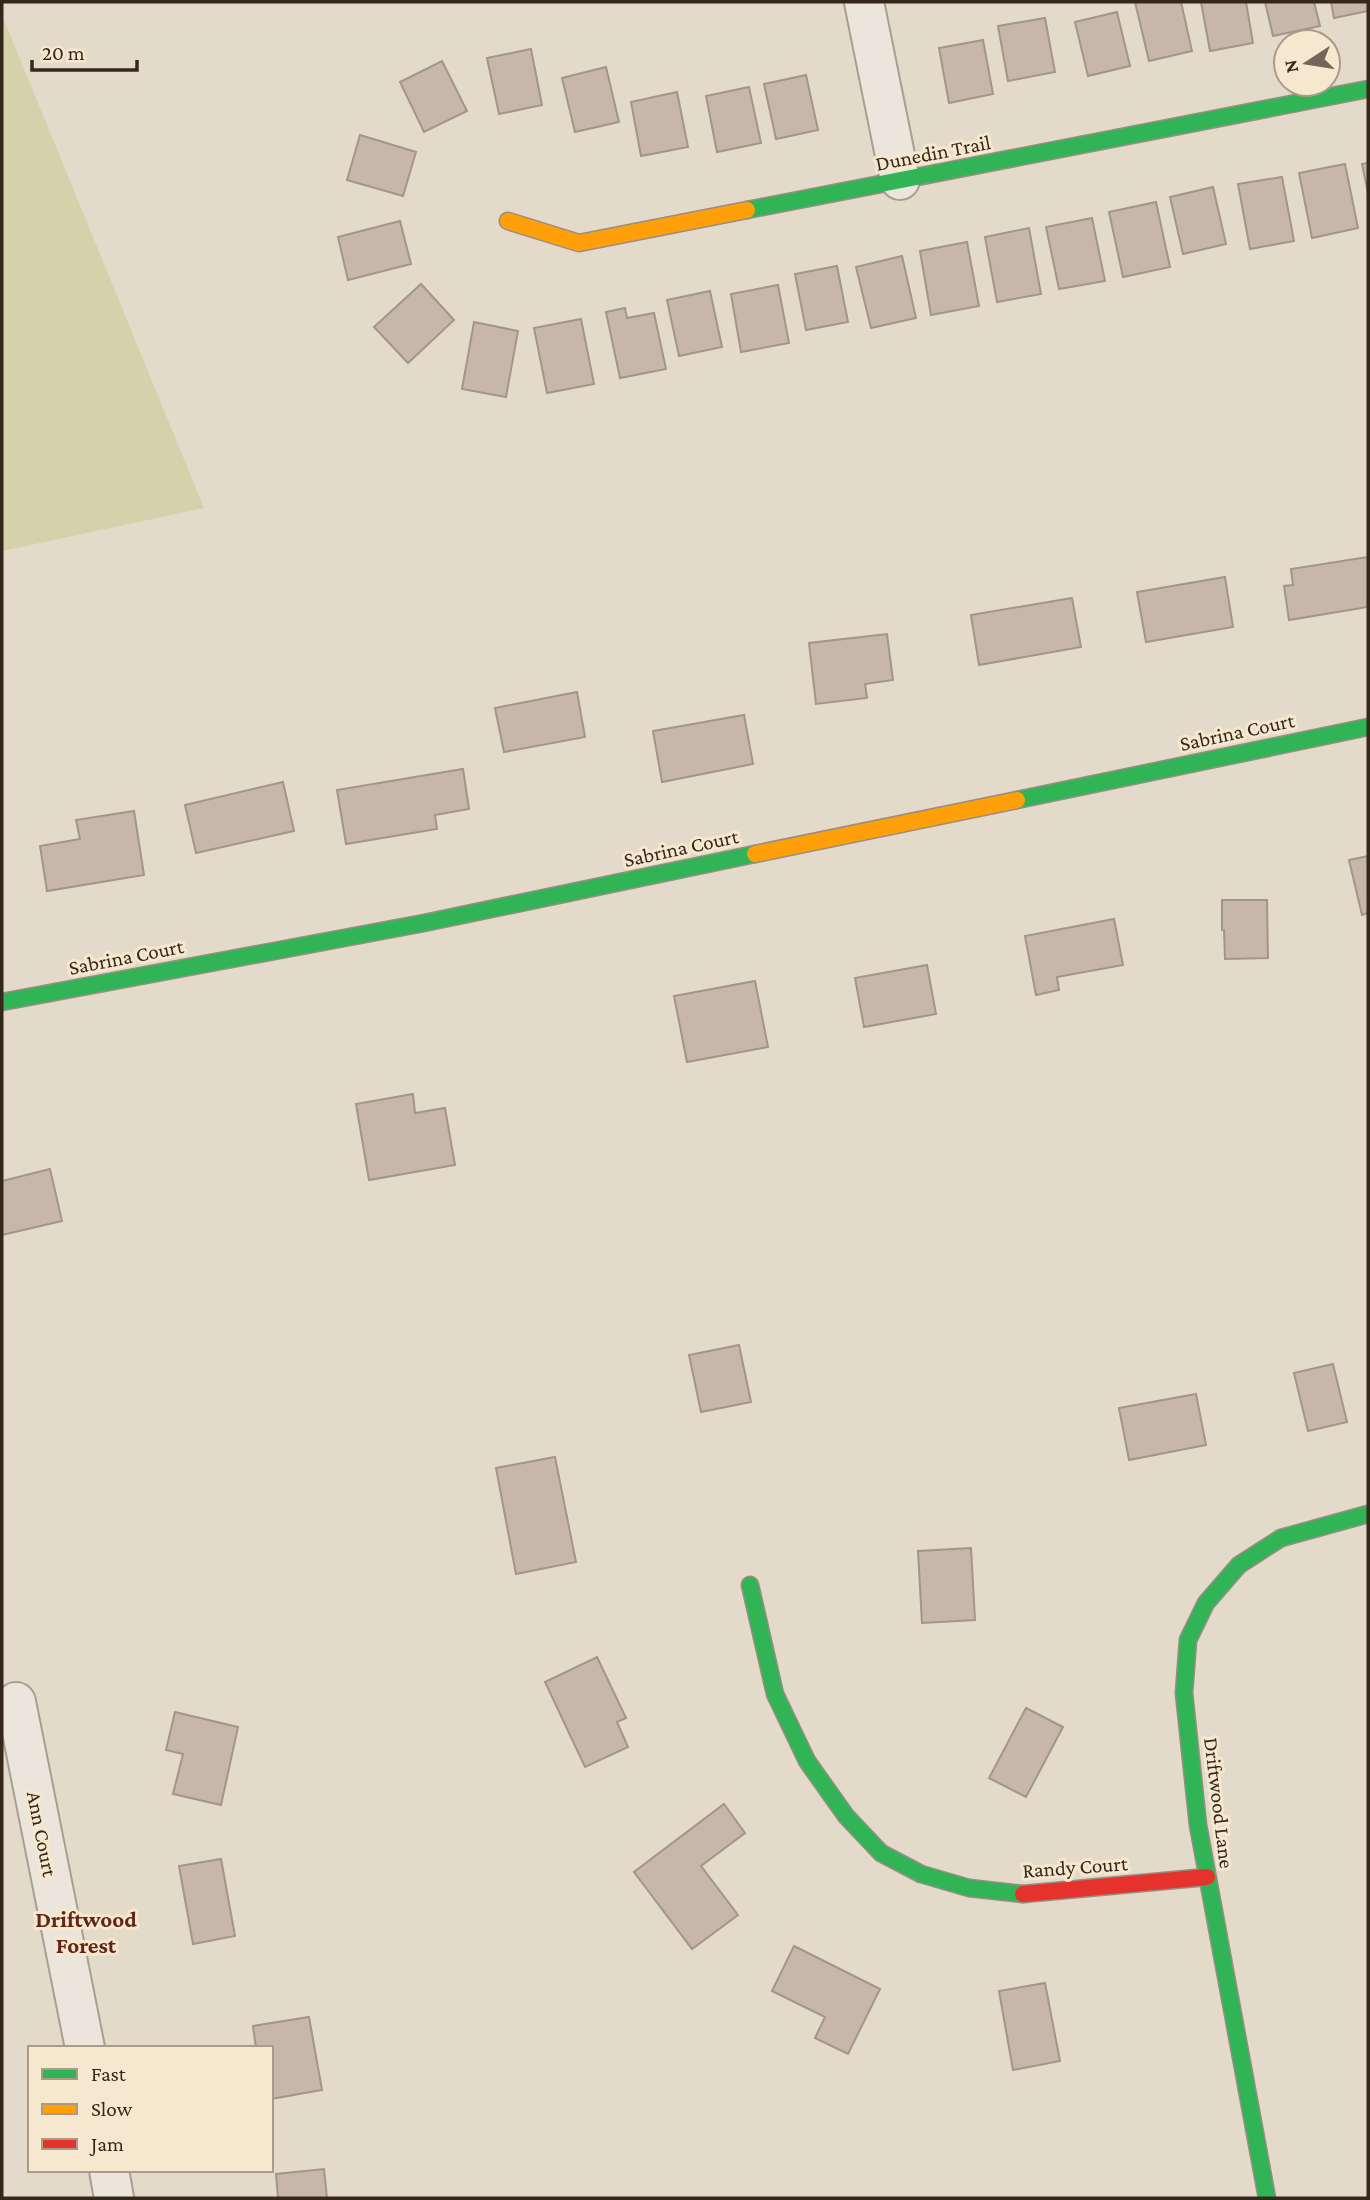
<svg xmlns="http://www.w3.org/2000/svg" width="1370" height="2200" font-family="'Crimson Pro',serif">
<rect width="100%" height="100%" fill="#e3dac9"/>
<path fill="#d5d2ab" d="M2,15L204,508L2,551Z"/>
<path fill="#c7b7aa" stroke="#a39589" stroke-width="2" d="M1135,2H1181L1192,51L1149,61Z
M1201,2H1246L1253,43L1210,51Z
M1265,2H1314L1320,26L1273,36Z
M1331,2H1368V11L1334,18Z
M1117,12L1130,66L1088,76L1075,22Z
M1045,18L1055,72L1008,81L998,26Z
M983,40L993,94L949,103L939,48Z
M531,49L542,105L499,114L487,58Z
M442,61L467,111L424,132L400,82Z
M606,67L619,122L575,132L562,78Z
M806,75L818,130L776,139L764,84Z
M749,87L761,143L717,152L706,96Z
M677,92L688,147L641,156L631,102Z
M360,135L416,152L403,196L347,180Z
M1368,163V193L1362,164Z
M1345,164L1358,228L1312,238L1299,173Z
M1282,177L1294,241L1250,249L1238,184Z
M1213,187L1226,244L1183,254L1170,197Z
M1156,202L1170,267L1123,277L1109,212Z
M1092,218L1105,281L1059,289L1046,227Z
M400,221L411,264L348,280L338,237Z
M1029,228L1041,294L997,302L985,237Z
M967,242L979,306L931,315L920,251Z
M902,256L916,318L871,328L856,267Z
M837,266L848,322L806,330L795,274Z
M421,284L454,320L408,363L374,327Z
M778,285L789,343L741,352L731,294Z
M710,291L722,347L679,356L667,300Z
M625,308L627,318L654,313L666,369L620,378L606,312Z
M581,319L594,384L547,393L534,328Z
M474,322L518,331L506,397L462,389Z
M1368,557V607L1289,620L1284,586L1293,585L1291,569Z
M1225,577L1233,627L1146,642L1137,592Z
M1072,598L1081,647L979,665L971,615Z
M887,634L893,680L865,684L867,698L816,704L809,643Z
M577,692L585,737L504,752L495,708Z
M744,715L753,764L662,782L653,731Z
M463,769L469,809L435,815L437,829L346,844L337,790Z
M283,782L294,831L196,853L185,805Z
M134,811L144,875L47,891L40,846L80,839L76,820Z
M1368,856V913L1362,915L1349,860Z
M1222,900H1267L1268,958L1225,959L1224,930H1222Z
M1114,919L1123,965L1057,977L1059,990L1036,995L1025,936Z
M927,965L936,1014L864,1027L855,978Z
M755,981L768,1047L687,1062L674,996Z
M413,1094L415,1113L445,1108L455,1165L369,1180L356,1104Z
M50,1169L62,1221L2,1235V1181Z
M739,1345L751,1402L701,1412L689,1355Z
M1333,1364L1347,1422L1308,1431L1294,1373Z
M1196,1394L1206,1445L1129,1460L1119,1408Z
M555,1457L576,1562L516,1574L496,1468Z
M971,1548L975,1620L922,1623L918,1551Z
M597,1657L626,1718L617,1722L628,1747L585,1767L545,1682Z
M1026,1708L1063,1727L1026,1797L989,1778Z
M175,1712L238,1727L221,1805L173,1794L183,1754L166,1750Z
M724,1804L745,1833L701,1866L738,1915L692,1949L634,1872Z
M221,1859L235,1936L193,1944L179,1866Z
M794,1946L880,1989L848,2054L815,2038L825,2017L772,1991Z
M1045,1983L1060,2061L1013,2070L999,1991Z
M309,2017L322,2090L271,2099V2048H256L253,2026Z
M324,2169L327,2198H278L276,2174Z"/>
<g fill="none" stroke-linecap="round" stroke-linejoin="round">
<g stroke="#a89f93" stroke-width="42">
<path id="street" d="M864,2L900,180
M16,1702L85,2048
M109,2170L114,2198"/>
</g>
<g stroke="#978e83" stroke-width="19">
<path id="fast" d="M747,210L1368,89
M1017,800L1368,727
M2,1002L424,923L755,854
M750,1585L775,1694L807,1761L846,1816L881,1853L921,1874L969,1888L1023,1894
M1267,2198L1198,1825L1184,1693L1188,1640L1206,1603L1239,1565L1281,1538L1368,1514"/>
</g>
<g stroke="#978e83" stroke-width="19">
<path id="slow" d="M508,221L579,243L747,210
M755,854L1017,800"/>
</g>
<g stroke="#978e83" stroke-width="19">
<path id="jam" d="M1023,1894L1207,1877"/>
</g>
<use href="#street" stroke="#ebe5db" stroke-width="38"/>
<use href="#fast" stroke="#30b455" stroke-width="16"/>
<use href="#slow" stroke="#ff9f0a" stroke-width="16"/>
<use href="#jam" stroke="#e5322d" stroke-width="16"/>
</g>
<g text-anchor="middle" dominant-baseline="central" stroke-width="6" stroke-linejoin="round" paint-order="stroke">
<g font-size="21" fill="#36271c" stroke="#f6e8ce">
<text transform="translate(933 153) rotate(-11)">Dunedin Trail</text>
<text transform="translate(1237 732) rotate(-12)">Sabrina Court</text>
<text transform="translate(681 848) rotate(-12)">Sabrina Court</text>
<text transform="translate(126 957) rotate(-11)">Sabrina Court</text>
<text transform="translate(1219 1803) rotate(83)">Driftwood Lane</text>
<text transform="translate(42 1834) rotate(79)">Ann Court</text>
<text transform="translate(1075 1867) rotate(-4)">Randy Court</text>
</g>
<g font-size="23" font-weight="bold" fill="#63251a" stroke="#f6e8ce">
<text x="86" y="1919">Driftwood<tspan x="86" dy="26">Forest</tspan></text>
</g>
</g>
<rect width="1370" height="2200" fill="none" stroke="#36271c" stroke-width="7"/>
<rect x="28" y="2046" width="245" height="126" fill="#f6e8ce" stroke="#a99b87" stroke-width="2"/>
<rect x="42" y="2069" width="35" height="10" fill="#30b455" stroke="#a99b87" stroke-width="2"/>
<text x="91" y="2081" font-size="21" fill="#36271c">Fast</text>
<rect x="42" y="2104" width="35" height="10" fill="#ff9f0a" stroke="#a99b87" stroke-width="2"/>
<text x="91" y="2116" font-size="21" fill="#36271c">Slow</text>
<rect x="42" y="2139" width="35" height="10" fill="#e5322d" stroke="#a99b87" stroke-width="2"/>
<text x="91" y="2151" font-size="21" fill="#36271c">Jam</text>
<g transform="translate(1307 63) rotate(258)"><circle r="33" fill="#f6e8ce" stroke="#a99b87" stroke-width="2"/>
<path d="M0-5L12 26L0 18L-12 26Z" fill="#736659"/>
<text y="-10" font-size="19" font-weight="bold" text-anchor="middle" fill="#36271c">N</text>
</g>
<path d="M32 60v10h105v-10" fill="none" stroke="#36271c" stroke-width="3.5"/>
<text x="42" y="60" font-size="21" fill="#36271c" stroke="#f6e8ce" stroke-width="5" paint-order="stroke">20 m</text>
</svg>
